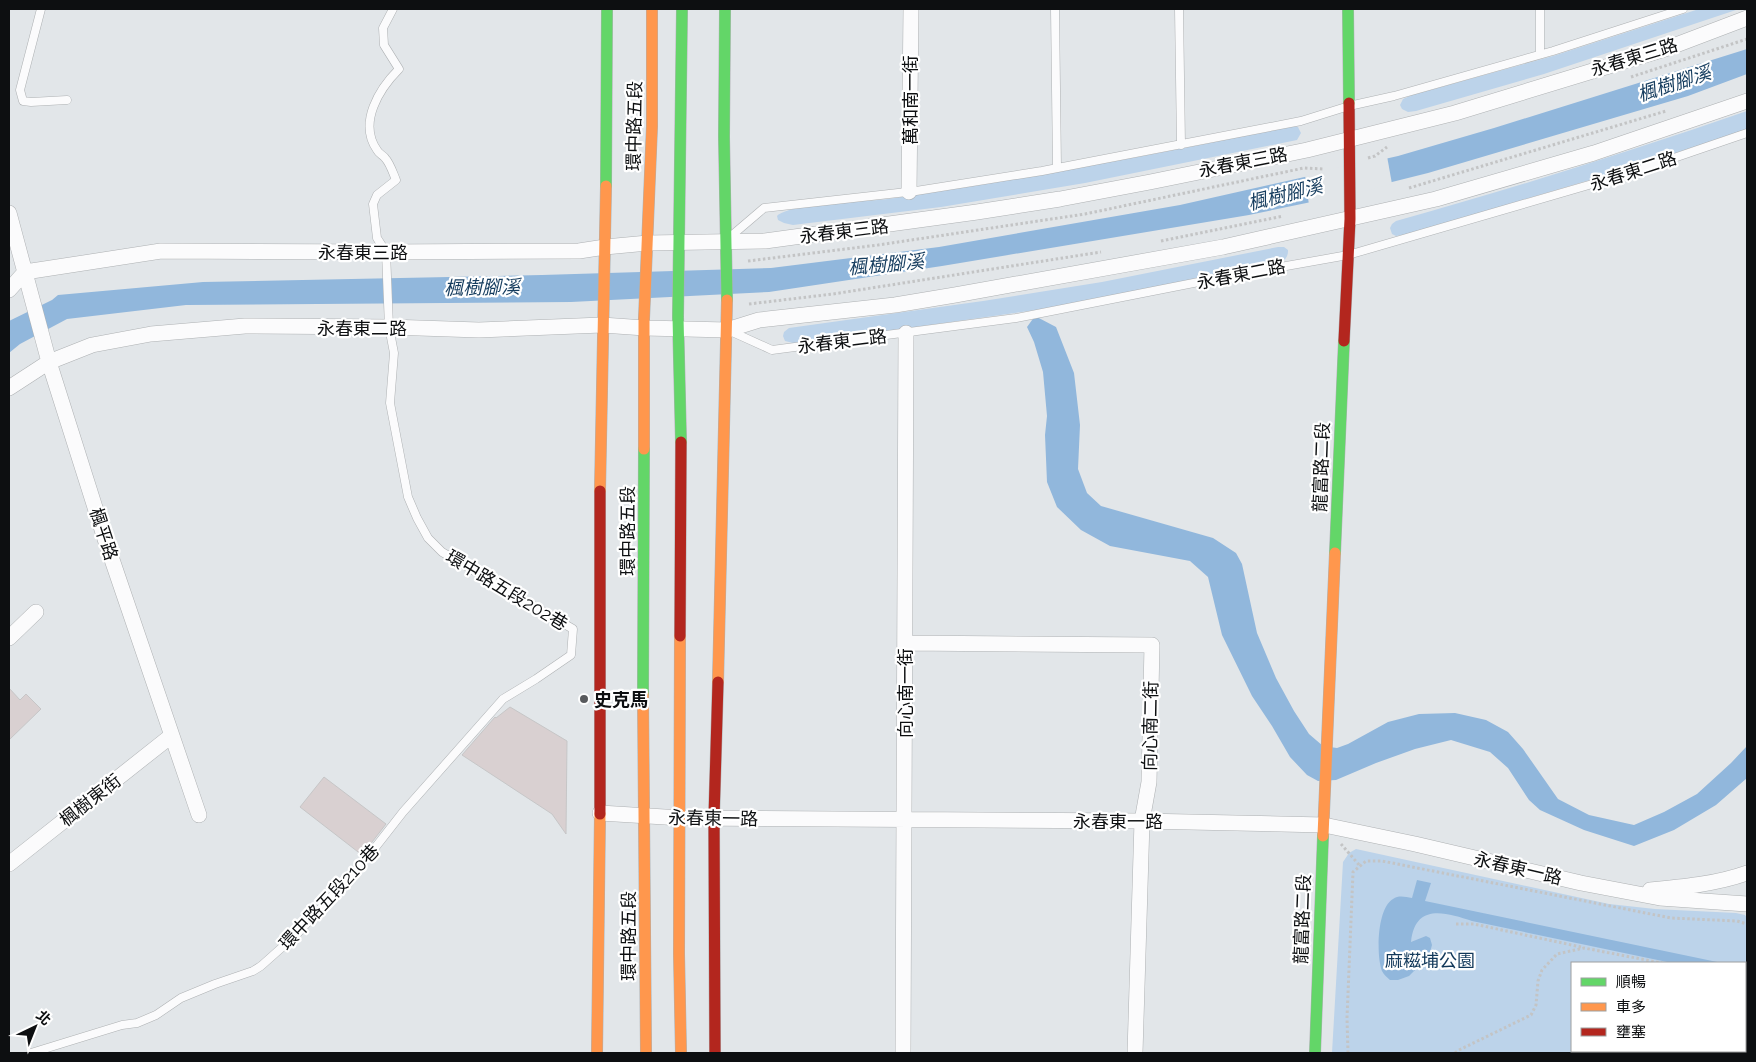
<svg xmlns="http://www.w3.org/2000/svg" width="1756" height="1062" font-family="Raleway,'Noto Sans TC',sans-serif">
<rect width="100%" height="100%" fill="#e2e6e9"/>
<path fill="#bcd3ea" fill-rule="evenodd" d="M1699,9H1739L1544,74L1416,111L1408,112L1402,109L1400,105L1403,99L1412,95L1553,56Z
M1747,111V129L1637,166L1516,202L1473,218L1402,235L1396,236L1392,234L1390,228L1392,224L1396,221C1515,188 1631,151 1747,111Z
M1294,126L1298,127L1301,133L1297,140L1085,183L941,207L793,225L784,223L778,220L777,216C790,203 866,202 888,199C1024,179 1159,154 1294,126Z
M1278,247H1284L1288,250C1289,268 1262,266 1249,268L1043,309L895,330L793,343L785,341L783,336L784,332L789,328L983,301L1102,282Z
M1356,849L1609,904L1655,909L1736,913L1745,915L1747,918V1053H1332L1343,862L1349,853ZM1572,963H1745V1051H1572Z"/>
<path fill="#91b7dc" d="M1747,49V74L1688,96L1428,173L1316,201L1249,215L942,266L769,292L571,302L186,305L67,319L20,344L9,353V321L52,300L58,295L203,282L542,275L771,268L939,247L1180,205L1398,156L1494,128Z
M1035,316L1056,327L1074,373L1080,425L1078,469L1087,493L1101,506L1213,538L1236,553L1242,564L1257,633L1276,678L1294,711L1309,734L1323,746L1337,748L1348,744L1388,722L1419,714L1455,713L1486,720L1508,732L1523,749L1558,799L1589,815L1634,825L1664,812L1697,794L1731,763L1747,746V778L1716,805L1674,830L1634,846L1584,830L1540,810L1529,800L1508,768L1490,752L1451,740L1415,749L1376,763L1336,780L1318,781L1307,775L1290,757L1272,726L1252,696L1222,635L1208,577L1190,561L1110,546L1081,530L1057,507L1047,482L1045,435L1047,416L1043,372L1034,342L1027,327Z
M1417,880L1431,883L1425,901L1722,963H1672L1472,921C1445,912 1415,903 1411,942L1426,936L1430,938L1432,945L1430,952L1422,963L1409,976L1398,980H1390C1387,977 1384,975 1382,971C1376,955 1377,908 1393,899C1399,895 1405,897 1412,898Z"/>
<path fill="#e2e6e9" d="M1387,156L1392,184L1309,205L1305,175Z"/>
<path fill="#d9d0d1" stroke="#c6c6c7" d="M9,688L20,700L26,694L41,709L9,740Z
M510,707L567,741L566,834L552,814L462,755L495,717L496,718Z
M324,777L386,824L362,855L300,807Z"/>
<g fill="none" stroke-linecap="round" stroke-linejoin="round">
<g stroke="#aeb1b3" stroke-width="9">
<path id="lane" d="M41,9L20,90L23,101L31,102L67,100
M1055,9L1057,168
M1179,9L1181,145
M1540,9V54
M730,237L764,208L916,191L1042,171L1301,121L1349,106L1394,96L1553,51L1683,9
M730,331L772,350L1016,318L1224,277L1348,255L1630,173L1747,133
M31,1053L122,1025L137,1023L156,1015L181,998L215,984L253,971L261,966L297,934L367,858L403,812L503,699L536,679L571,655L573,629L442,552L428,538L417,518L408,497L390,403L394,353L389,327L386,252L377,238L373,204L377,195L396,180C393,173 390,163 385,158C383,155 379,154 377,150C358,123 379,89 399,69L384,45L383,28L393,9"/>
</g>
<g stroke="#aeb1b3" stroke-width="16">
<path id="street" d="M909,192L911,9
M9,213L49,362L105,539L199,815
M9,290L25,272L161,251L386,252L579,251L605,247L648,243L765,241L977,212L1060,199L1150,182L1307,150L1455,113L1668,48L1747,18
M9,388L49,362L92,345L151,334L245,326L389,327L479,330L602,325L645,328L727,330L759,320L895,305L955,295L1223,247L1436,199L1594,153L1747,101
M9,638L36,612
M905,643L1152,645L1149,782L1142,821L1135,1053
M600,813L681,818L1142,821L1324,825L1415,844L1581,883L1660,898L1747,904
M9,864L171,736
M1650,890C1683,887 1716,884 1747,873
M903,1053L906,333"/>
</g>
<g stroke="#aeb1b3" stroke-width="12">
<path id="fast" d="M725,9L724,137L727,300
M1348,9L1349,103
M606,186L607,9
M681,442L678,317L682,9
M1335,553L1344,341
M643,694L644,449
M1315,1053L1323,836"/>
</g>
<g stroke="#aeb1b3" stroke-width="12">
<path id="slow" d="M644,449V319L652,126V9
M600,491L606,186
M680,636L679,954L681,1053
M718,682L727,300
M643,694L646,1053
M1323,836L1335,553
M597,1053L600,814"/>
</g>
<g stroke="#aeb1b3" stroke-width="12">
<path id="jam" d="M1344,341L1350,219L1349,103
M680,636L681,442
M600,814V491
M715,1053L714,818L718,682"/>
</g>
<path stroke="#c3c4c5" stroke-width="3" stroke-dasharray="2.5 2.5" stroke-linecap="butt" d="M1631,77L1747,39
M1368,158L1375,156L1387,147
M1409,188L1666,111
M1161,241L1283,216
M748,261L878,245L1085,214L1304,168L1324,169
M749,304L833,294L1101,252
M1341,844L1360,866
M1456,924H1474L1581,947
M1745,983L1747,984
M1348,1053L1347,1018L1353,872L1366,861H1382L1671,918L1737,921L1747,924
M1455,1053L1459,1050L1531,1015L1536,1005L1538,981L1542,970L1557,954L1584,948L1662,963"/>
<use href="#lane" stroke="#fbfbfc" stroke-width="8"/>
<use href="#street" stroke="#fbfbfc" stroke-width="15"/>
<use href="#fast" stroke="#63d668" stroke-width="11"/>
<use href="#slow" stroke="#ff974d" stroke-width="11"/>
<use href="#jam" stroke="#b3261e" stroke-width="11"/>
</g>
<circle fill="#585a5d" stroke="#fff" stroke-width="2" cx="584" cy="699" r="5"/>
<g text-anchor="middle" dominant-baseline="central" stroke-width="4.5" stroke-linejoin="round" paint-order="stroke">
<g font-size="18" fill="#0d0f11" stroke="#fff">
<text transform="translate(1634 57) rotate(-17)">永春東三路</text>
<text transform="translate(910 100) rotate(-90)">萬和南一街</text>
<text transform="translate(634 126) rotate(-89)">環中路五段</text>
<text transform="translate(1243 162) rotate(-11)">永春東三路</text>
<text transform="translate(1633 171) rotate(-18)">永春東二路</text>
<text transform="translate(844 231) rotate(-7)">永春東三路</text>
<text x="363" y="252">永春東三路</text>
<text transform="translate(1241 274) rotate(-11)">永春東二路</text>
<text x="362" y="328">永春東二路</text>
<text transform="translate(842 341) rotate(-7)">永春東二路</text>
<text transform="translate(1321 467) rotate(-88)">龍富路二段</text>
<text transform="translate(627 531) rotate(-90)">環中路五段</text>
<text transform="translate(104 534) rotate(72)">楓平路</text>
<text transform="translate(507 590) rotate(31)">環中路五段202巷</text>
<text transform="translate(905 693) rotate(-90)">向心南一街</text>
<text transform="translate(1150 726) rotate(-89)">向心南二街</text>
<text transform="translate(90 800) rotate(-38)">楓樹東街</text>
<text transform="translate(713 818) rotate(1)">永春東一路</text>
<text x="1118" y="821">永春東一路</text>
<text transform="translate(1518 868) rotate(13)">永春東一路</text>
<text transform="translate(329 897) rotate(-47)">環中路五段210巷</text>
<text transform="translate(1302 919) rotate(-88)">龍富路二段</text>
<text transform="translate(628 936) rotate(-90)">環中路五段</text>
</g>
<g font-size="18" font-weight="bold" fill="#0d0f11" stroke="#fff" text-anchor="start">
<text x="594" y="699">史克馬</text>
</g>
<g font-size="18" fill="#11385a" stroke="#fff">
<text x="1430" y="960">麻糍埔公園</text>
</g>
<g font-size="19" font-style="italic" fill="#153c5e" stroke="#fff">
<text transform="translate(1674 83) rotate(-18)">楓樹腳溪</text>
<text transform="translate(1285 194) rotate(-14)">楓樹腳溪</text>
<text transform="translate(886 264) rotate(-5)">楓樹腳溪</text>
<text transform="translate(482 287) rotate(-1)">楓樹腳溪</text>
</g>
</g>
<rect width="1756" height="1062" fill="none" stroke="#0d0f11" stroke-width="20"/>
<rect x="1571" y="962" width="175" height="90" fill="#ffffff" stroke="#9e9fa0"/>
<rect x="1581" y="978" width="25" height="8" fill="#63d668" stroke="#9e9fa0"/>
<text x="1616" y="987" font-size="15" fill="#0d0f11">順暢</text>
<rect x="1581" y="1003" width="25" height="8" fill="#ff974d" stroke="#9e9fa0"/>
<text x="1616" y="1012" font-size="15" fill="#0d0f11">車多</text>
<rect x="1581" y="1028" width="25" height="8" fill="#b3261e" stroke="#9e9fa0"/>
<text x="1616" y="1037" font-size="15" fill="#0d0f11">壅塞</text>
<g transform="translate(35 1027) rotate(43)" stroke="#ffffff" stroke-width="4" paint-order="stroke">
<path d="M0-4L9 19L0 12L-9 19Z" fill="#0d0f11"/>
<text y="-8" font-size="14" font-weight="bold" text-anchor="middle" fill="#0d0f11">北</text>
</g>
</svg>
